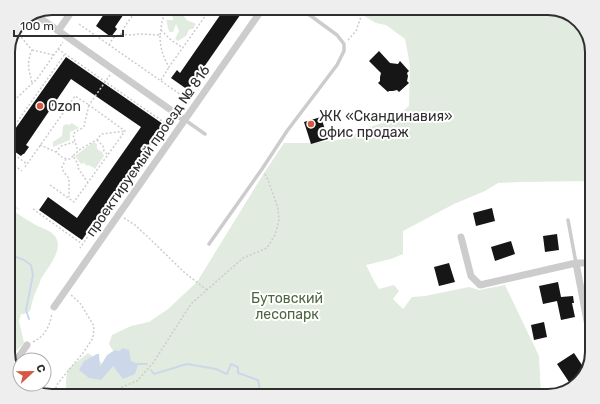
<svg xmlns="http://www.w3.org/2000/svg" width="600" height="404" font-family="Rubik,sans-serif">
<rect width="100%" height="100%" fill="#fff"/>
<path fill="#e2ebdf" d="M355,8H548L572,16L592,50V181L520,182L498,183L485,191L454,204L403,231V254L391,259L366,265L374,281L379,289L394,285L399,291L393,299L403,309L412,297L425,296L469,287L479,290L505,285L539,356L541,396H211L200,392L196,396H66V379L68,369L88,353L103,364L118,359L109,344L112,335L131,326L149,322L168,309L197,282L264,173L284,143H312L344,139L370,127L394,119L409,106L410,65L405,39L386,25L376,23L354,10Z
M177,11L180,12L188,21L192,22L196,24L193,29H191L189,30L186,36L178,41L175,39L179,31L176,24L173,32H170C167,29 168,24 166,20H173V17L169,15L173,12Z
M72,123L79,128L70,132V140L53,147V142L62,136L63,126L66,124L69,125Z
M92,143H95L97,144V149L102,152L104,156L95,169L94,168L88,165L87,166L84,163L81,164L75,156Z
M8,207C17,213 25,219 34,224C40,228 48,229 53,234C67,247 47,268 41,279C39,286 35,292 33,299C32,303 31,307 30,311L24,314H21L19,321L24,343L17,350L11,359L8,354Z"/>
<path fill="#ccd8e9" d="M123,348L129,350L131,361L138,364L135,374L123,379L113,366L101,380L89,378L79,370L84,361L97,354H99L100,367L107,355L115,350L119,351Z"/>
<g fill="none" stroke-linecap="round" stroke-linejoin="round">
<path stroke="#ccd8e9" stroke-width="2" d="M8,241L10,242L16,257L24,260L31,265L33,275L26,310L29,319
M136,364H147
M151,370L154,374L187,364L216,369L227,374L231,364L238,367V373L258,380L261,394H269L272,396"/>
</g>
<path fill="#161616" d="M108,8H128L115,27L117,29L111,37L96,26Z
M225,8H245L188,90L171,78L177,70L180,73Z
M379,51L390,63L398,64L400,61L409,71L407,73L408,76L407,81L409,83L399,92L397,90L393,91H389L388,92L378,83L380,81V77L381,73L369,61Z
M66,57L163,124L82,240L39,210L48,197L77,218L141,127L71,79L26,145L29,147L24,154H23L21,156L8,147V139Z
M321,117L328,139L311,144L304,122Z
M492,208L495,221L476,226L473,213Z
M557,234L559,250L545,252L543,236Z
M511,241L515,254L495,261L491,247Z
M449,263L455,282L439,286L434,267Z
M558,282L561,297L573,296L574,303H572L575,317L561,320L557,301L543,304L539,286Z
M544,322L547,337L534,340L531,325Z
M574,353L586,371L569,382L557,364Z"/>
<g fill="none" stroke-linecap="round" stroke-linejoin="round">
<path stroke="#ccc" stroke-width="1.5" stroke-dasharray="2 2" stroke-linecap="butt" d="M185,8H186
M79,24L187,99L180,109
M161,30L171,40L183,48
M121,34L129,35L140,34L160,35C160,47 163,57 169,67L211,8
M160,35C162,24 161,16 170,8
M21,37L24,20
M348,40L356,31L364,8
M11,43L21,37L32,50C26,63 29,69 32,83
M109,45L113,38L121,34L125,26L138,8
M58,49L165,123L80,248
M32,50L54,55
M161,80L169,67
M8,106L37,79L63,42
M8,135L65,54
M97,140L103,146L104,151L107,154
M40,145L56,152
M8,150L27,164
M73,156L70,159L63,158L56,152L61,146L74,142
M66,159L62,167V169L69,179V197
M8,161L22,171
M25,167L75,96L89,105L84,126C82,130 75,130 73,135L78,151
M88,183L78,168V164L73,156C79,149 87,145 95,141C98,140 99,136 102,134L125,131
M50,185L74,202L125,131L89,105L110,75
M8,203L16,208L19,209
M33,209L82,244
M124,218L135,225L150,239L185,273L207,290
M33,342C45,336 50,326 52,313
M37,384L47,394
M53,396L54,392L58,383L83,353L93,338L94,326L80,303L71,295
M108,396L115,390L137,381L153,363L191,304L243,258L267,248L275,235L279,220L278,208L268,180L265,174"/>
<path stroke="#ccc" stroke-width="3.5" d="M185,120L205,134
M568,220L576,263
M209,244L262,169L287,131L337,65L344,51V44L337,35L300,8"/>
<path stroke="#ccc" stroke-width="7" d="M36,15L185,120
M58,31L74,8
M461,237L471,276L480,285L576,263H592
M576,263L592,347
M54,307L263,8
M14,364L27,345"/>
</g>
<g fill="#d65842" stroke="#fff" stroke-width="1.5">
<circle cx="40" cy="106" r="4"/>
<circle cx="311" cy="124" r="4"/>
</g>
<g text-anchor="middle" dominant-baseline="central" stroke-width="4" stroke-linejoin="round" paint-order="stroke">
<g font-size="14" fill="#2f2f2f" stroke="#fff" text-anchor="start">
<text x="48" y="106">Ozon</text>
<text x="319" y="116">ЖК «Скандинавия»<tspan x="319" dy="16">офис продаж</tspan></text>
</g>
<g font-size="14" fill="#2f2f2f" stroke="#fff">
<text transform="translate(148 151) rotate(-55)">проектируемый проезд № 816</text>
</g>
<g font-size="14" fill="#4a6740" stroke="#fff">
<text x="287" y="298">Бутовский<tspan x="287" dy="16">лесопарк</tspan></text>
</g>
</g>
<path d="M0 0H600V404H0ZM52 15H548A37 37 0 0 1 585 52V352A37 37 0 0 1 548 389H52A37 37 0 0 1 15 352V52A37 37 0 0 1 52 15Z" fill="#eee" fill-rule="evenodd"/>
<path fill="none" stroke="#2f2f2f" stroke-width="2" d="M52 15H548A37 37 0 0 1 585 52V352A37 37 0 0 1 548 389H52A37 37 0 0 1 15 352V52A37 37 0 0 1 52 15Z"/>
<g transform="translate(32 372) rotate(68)"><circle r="19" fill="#ffffff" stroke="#acacac"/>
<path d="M0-3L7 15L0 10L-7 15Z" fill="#d65842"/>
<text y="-6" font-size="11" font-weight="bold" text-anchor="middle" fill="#2f2f2f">С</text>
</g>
<path d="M14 30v6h109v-6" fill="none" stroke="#2f2f2f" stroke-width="2"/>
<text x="20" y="30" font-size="12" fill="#2f2f2f" stroke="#ffffff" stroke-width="3" paint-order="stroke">100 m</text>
</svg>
